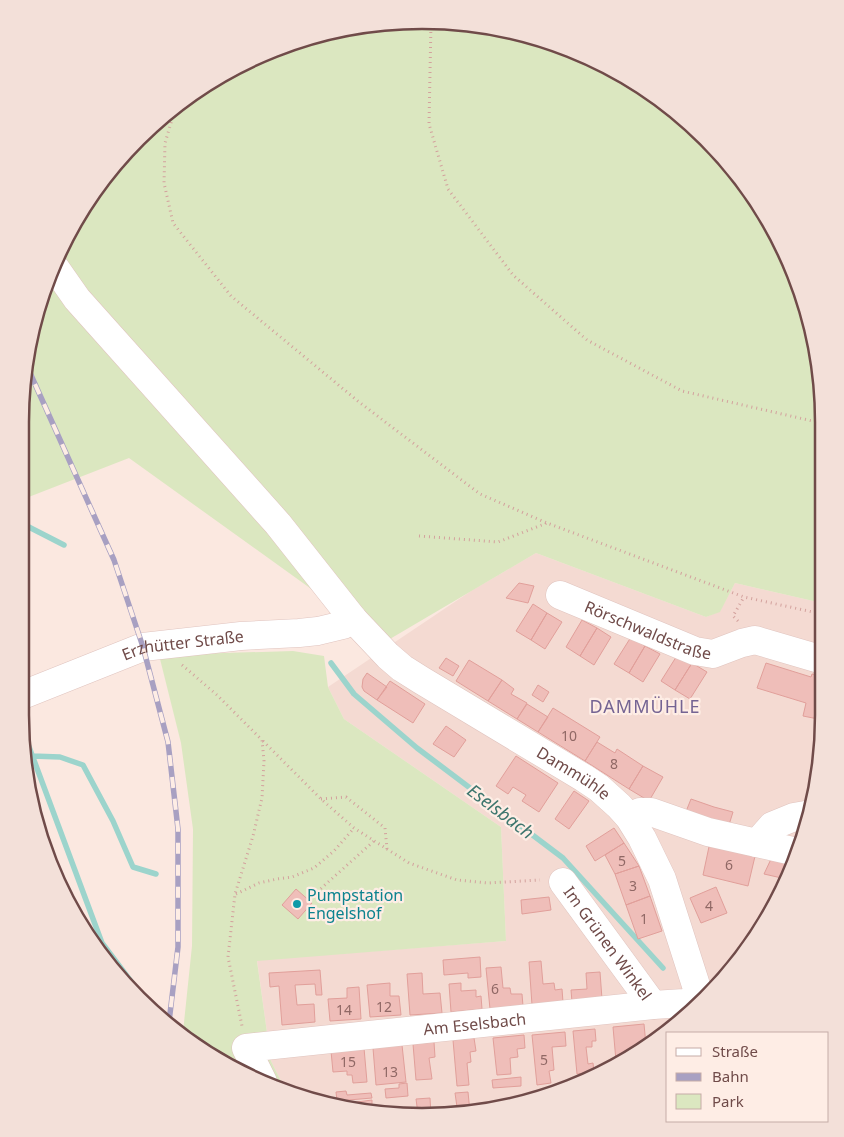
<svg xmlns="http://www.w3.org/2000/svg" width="844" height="1137" font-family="'Noto Sans',sans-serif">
<rect width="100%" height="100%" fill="#fbe8e0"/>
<path fill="#f4dad2" d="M536,553L706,617L720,611L735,583L822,603L823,742L810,819L770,916L724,980L666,1034L551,1096L449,1116L343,1109L285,1089L271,1061L257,960L506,941L501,827L344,719L328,687L471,591Z"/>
<path fill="#dbe7c0" d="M396,21L475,23L551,41L623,74L687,120L741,178L794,268L821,369L822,603L735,583L720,612L706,617L536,553L378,646L353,619L129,458L21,500V396L34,318L88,199L178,103L244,61L318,34Z
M293,651L324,656L328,687L344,719L501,827L506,941L257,961L271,1061L285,1089L244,1075L183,1032L192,946L193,829L181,743L159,655Z"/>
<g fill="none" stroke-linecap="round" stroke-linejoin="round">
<path stroke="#9cd4cc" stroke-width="5.5" d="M21,523L64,545
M331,663L354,694L417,748L563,858L663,968
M22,728L102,943L145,1000
M32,756L60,757L83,765L113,821L133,867L156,874"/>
</g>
<path fill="#efbeb9" stroke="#e19f9a" d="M519,583L534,586L528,603L506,598Z
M533,604L547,613L531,640L516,631Z
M547,613L562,622L545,649L531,640Z
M582,620L597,628L580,656L566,647Z
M597,628L611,637L594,665L580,656Z
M631,637L645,646L629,673L614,664Z
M645,646L660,654L643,682L629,673Z
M678,654L692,663L675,690L661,681Z
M446,658L459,666L453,676L439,668Z
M469,660L502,680L488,701L456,681Z
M692,663L707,672L690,699L675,690Z
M766,663L811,677L812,674L823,676V696L818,719L803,716L806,703L757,688Z
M367,673L387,687L377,700L364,691L362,687L363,679Z
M502,680L514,689L511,694L527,703L517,719L488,701Z
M390,681L425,704L413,723L377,700Z
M538,685L549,692L543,702L532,695Z
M527,704L548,717L538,732L517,719Z
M553,708L600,737L585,761L538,732Z
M446,726L466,740L454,757L433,744Z
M597,742L615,753L617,749L643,766L629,789L585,761Z
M516,756L558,783L539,812L522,801L526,795L513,787L508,794L496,786Z
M643,766L663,777L649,801L629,789Z
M574,791L589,801L569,829L555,819Z
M691,799L714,807L733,812L728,828L685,814Z
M614,828L624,843L595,861L586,846Z
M710,842L756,852L748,886L703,875Z
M624,843L639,866L615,874L605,855Z
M772,857L793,861L786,879L764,874Z
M639,866L650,896L626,905L615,874Z
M716,887L727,913L701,923L690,898Z
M296,889L312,903L298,919L282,905Z
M650,896L662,931L638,939L626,905Z
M549,897L551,910L522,914L521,900Z
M480,957L481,977L468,978V973L444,975L443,960Z
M541,961L543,984L554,983L555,990L562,989L563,1002L532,1005L529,962Z
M501,967L503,988H510L511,994H522L523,1006L490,1009L486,968Z
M320,970L322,995H316L315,984L295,985L297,1005L314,1004L315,1022L282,1025L279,986L270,987L269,973Z
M600,972L602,999L572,1002L571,990L587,989L586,973Z
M422,973L423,994L440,993L442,1013L410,1015L407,974Z
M390,983V996H399L401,1015L370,1017L367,985Z
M461,983V991L476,990V997L481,996L482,1009L451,1012L449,984Z
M359,987L361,1019L330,1021L328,999L347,998V988Z
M644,1024L646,1045L640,1048L629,1049V1054L616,1061L613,1027Z
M595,1029L596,1041H592V1047H586L588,1064L593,1063L594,1072L577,1074L573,1031Z
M565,1032L566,1046L552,1047L554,1070L549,1071L551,1083L537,1085L532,1035Z
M524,1035L525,1048L517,1049L518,1057L510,1058L511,1074L497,1075L493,1038Z
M474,1038L476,1051L470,1052L471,1062L467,1063L469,1085L457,1086L453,1040Z
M434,1042L435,1057L429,1058L432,1079L416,1080L413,1044Z
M402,1045L406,1082L376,1085L373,1048Z
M364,1048L367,1082L353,1083L352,1075H347V1071L333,1072L331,1051Z
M521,1077V1086L493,1088L492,1080Z
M407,1083L408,1096L386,1098L385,1089L399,1088V1084Z
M346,1091L347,1095L371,1093L372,1098L337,1101L336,1092Z
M468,1092L470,1112L458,1114L455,1093Z
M430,1098L431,1115L418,1114L416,1099Z
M372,1100V1107L351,1110L343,1109L335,1106V1105Z"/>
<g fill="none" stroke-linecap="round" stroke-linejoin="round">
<g stroke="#e0c4bf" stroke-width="29">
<g id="minor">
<path id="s1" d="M56,269L77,299L278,524L353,619L388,656L402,668L421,680L584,778L599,788L619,806L629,817L642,838L662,879L701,1001"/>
<path id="s2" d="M560,595L695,651L713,654L742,643L755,640L823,660"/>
<path id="s3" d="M20,696L143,647L241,636L299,633L318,631L343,625L353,619"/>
<path d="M629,817L640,812H651L708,832L797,852"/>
<path d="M757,843L772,826L794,817L811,814"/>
<path id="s4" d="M563,882L653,1005"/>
<path id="s5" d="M263,1082L246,1048L653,1005L684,1003L701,1000"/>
</g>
</g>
<path stroke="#d3a19d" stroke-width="3" stroke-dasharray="1 4" stroke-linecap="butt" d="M431,22L429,124L448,189L513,275L587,340L682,391L821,423
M177,103L165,143L164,183L173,223L231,296L359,402L480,494L547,523L744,597L822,614
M419,536L498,542L547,523
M738,621L733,616L744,597
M182,665L217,695L262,740L264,761L262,798L253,836L235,894L228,957L242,1026
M263,741L321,799L354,828L409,863L457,880L488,883L540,880
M321,799L346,797L385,828L387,849
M317,892L374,841
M236,894L259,883L277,879L292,877L314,868L334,851L354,828"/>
<use href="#minor" stroke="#fff" stroke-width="28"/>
<g stroke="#a8a0c2" stroke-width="5.5">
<path id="rail" d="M26,364L114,560L143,647L168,742L178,829V947L169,1022"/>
</g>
<use href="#rail" stroke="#feede5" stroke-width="4" stroke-dasharray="11" stroke-linecap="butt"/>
</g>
<circle fill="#0f9aa8" stroke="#feede5" stroke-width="2" cx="297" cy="904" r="5"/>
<g text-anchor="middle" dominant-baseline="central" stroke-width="4.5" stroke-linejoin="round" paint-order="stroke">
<g font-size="14" fill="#906865">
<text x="569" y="735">10</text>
<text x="614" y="763">8</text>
<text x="622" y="860">5</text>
<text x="729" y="864">6</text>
<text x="633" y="885">3</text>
<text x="709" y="905">4</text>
<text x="644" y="918">1</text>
<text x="495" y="988">6</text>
<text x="384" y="1006">12</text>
<text x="344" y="1009">14</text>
<text x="544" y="1059">5</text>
<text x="348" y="1061">15</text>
<text x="390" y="1071">13</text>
</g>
<g font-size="16" fill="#704b49" stroke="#feede5">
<text stroke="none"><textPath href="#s2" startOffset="95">Rörschwaldstraße</textPath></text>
<text stroke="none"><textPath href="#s3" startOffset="172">Erzhütter Straße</textPath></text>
<text stroke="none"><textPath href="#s1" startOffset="730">Dammühle</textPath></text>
<text stroke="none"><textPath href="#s4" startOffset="76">Im Grünen Winkel</textPath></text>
<text stroke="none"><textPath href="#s5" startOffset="268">Am Eselsbach</textPath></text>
</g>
<g font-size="16" fill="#0d838f" stroke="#feede5" text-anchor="start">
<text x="307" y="895">Pumpstation<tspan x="307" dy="18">Engelshof</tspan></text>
</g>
<g font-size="18" letter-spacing="1" fill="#756493" stroke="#feede5">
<text x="645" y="706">DAMMÜHLE</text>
</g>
<g font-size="18" font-style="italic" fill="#3e766e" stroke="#feede5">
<text transform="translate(501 811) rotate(37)">Eselsbach</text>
</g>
</g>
<path d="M0 0H844V1137H0ZM422 29H422A393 393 0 0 1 815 422V715A393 393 0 0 1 422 1108H422A393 393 0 0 1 29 715V422A393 393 0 0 1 422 29Z" fill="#f3e0d9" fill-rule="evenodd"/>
<path fill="none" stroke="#704b49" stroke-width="2.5" d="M422 29H422A393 393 0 0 1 815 422V715A393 393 0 0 1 422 1108H422A393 393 0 0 1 29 715V422A393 393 0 0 1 422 29Z"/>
<rect x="666" y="1032" width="162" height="90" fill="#feede5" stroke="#c5aca7"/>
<rect x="676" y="1048" width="25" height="8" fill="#ffffff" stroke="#c5aca7"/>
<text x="712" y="1057" font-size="15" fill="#704b49">Straße</text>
<rect x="676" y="1073" width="25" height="8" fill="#a8a0c2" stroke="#c5aca7"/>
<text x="712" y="1082" font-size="15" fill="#704b49">Bahn</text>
<rect x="676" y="1094" width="25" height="15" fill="#dbe7c0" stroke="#c5aca7"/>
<text x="712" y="1107" font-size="15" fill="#704b49">Park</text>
</svg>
